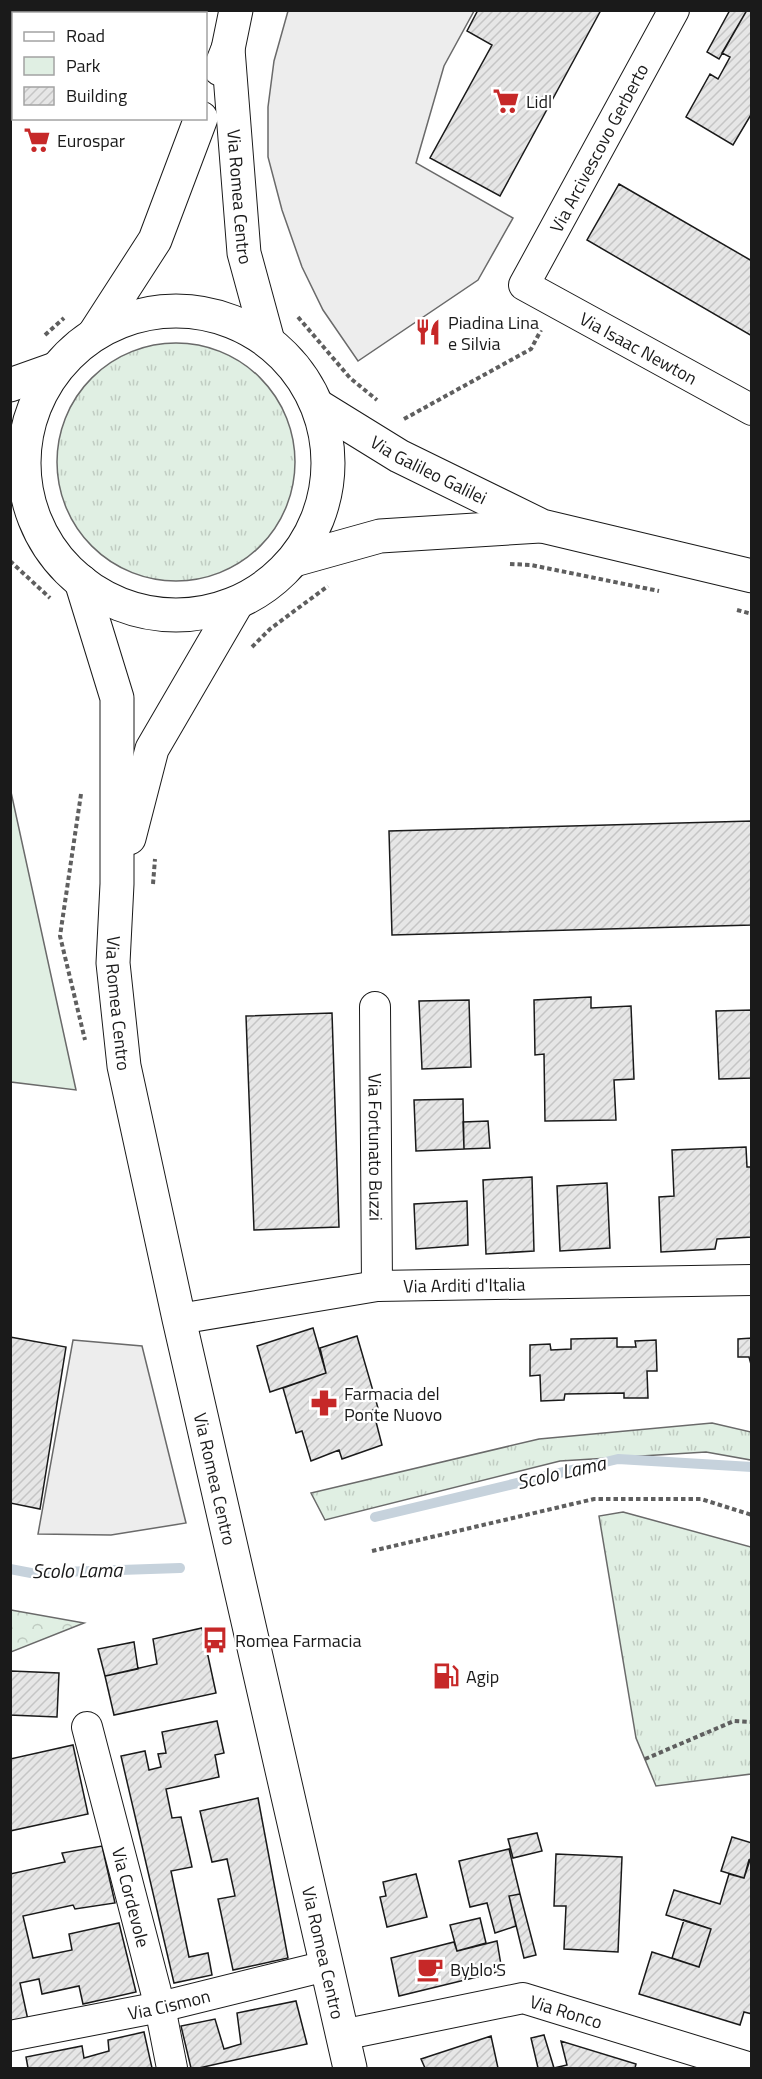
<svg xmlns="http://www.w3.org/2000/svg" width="762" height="2079" font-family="'Titillium Web',sans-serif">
<defs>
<pattern id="grass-tufts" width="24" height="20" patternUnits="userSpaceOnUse" patternTransform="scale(1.5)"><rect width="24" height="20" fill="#e0efe3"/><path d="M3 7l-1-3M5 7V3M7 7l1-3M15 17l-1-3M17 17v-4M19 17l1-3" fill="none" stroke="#c0ccc2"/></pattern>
<pattern id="forest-crowns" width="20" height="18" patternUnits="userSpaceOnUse" patternTransform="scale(1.5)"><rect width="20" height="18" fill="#e0efe3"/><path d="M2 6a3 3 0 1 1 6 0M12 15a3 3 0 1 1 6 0" fill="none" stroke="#c0ccc2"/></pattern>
<pattern id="building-hatch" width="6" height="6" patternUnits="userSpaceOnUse" patternTransform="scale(1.5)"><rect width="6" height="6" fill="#e6e6e6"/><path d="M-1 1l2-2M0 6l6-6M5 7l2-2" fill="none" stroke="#c5c5c5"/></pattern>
</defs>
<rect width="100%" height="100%" fill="#fff"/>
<path fill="url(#grass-tufts)" stroke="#6a6a6a" stroke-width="1.5" d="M57 462a119 119 0 1 1 238 0a119 119 0 1 1-238 0Z
M712,1423L751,1432V1460L706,1452L560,1461L325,1520L311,1493L539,1439Z
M623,1512L751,1547V1774L656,1786L636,1738L599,1516Z"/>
<path fill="url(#forest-crowns)" stroke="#6a6a6a" stroke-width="1.5" d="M10,1610H11L84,1623L11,1652Z"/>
<path fill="#e0efe3" stroke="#6a6a6a" stroke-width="1.5" d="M10,792H11L76,1090L11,1082Z"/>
<path fill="#ededed" stroke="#6a6a6a" stroke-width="1.5" d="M288,11H474L444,66L416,163L513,218L478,280L358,361L323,310L302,267L282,210L268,157V107L274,61Z
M73,1340L142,1346L186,1523L111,1535L38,1534Z"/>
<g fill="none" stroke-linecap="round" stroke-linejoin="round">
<path stroke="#c6d2dc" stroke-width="10" d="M375,1517L618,1459L752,1467
M10,1569L31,1573L180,1568"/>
</g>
<path fill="url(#building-hatch)" stroke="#1a1a1a" stroke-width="1.5" d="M10,10H34L33,14H14V86L10,97Z
M478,10H601L500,196L430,158L492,45L467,31Z
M730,10H747L719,59L707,52Z
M747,10L752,12V113L733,145L686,117L710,74L718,79L730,57L722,53Z
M619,184L752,261V336L587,240Z
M752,821V925L392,935L389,831Z
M591,997V1008L631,1006L634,1079L614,1080L616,1120L545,1121L544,1054L535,1055L534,1000Z
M469,1000L471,1067L422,1069L419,1001Z
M752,1010V1078L719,1079L716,1011Z
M332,1013L339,1227L254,1230L246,1016Z
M463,1099L464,1149L416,1151L414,1100Z
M488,1121L490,1148L464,1149L463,1122Z
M746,1147L747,1167H752V1237L717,1239L715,1249L661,1252L659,1197L674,1196L672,1150Z
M532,1177L534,1251L486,1254L483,1180Z
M607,1183L610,1248L560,1251L557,1186Z
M467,1201L468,1245L416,1249L414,1204Z
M313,1328L326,1373L270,1392L257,1346Z
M357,1336L378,1408L373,1410L382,1445L342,1459L339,1450L311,1461L302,1431L296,1433L283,1388L326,1373L320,1348Z
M10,1337L66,1347L40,1509L10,1503Z
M617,1338V1347H636L635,1341L656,1340L657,1371H647L648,1398H624V1393L565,1394L564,1400L541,1401L540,1375L530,1376V1345L550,1344L551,1350L571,1349V1339Z
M752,1338V1368L749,1357H738V1339Z
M202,1628L216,1693L114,1715L105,1676L157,1664L153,1639Z
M134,1642L138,1669L105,1676L98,1649Z
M11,1671L59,1673L57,1717L10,1715Z
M217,1721L224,1753L215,1755L219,1777L166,1789L172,1818L181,1817L192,1867L171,1871L189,1957L208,1953L212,1975L174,1983L121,1756L145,1751L149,1770L161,1767L158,1754L166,1753L162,1732Z
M73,1745L88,1814L10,1831V1759Z
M258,1798L288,1958L233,1970L218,1899L235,1896L227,1859L212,1862L200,1811Z
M537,1833L542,1851L513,1858L508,1839Z
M732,1837L752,1843V1854L744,1878L721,1871Z
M102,1846L115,1903L75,1909L73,1905L23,1916L33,1958L72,1950L69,1934L119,1923L136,1992L83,2004L79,1986L42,1994L39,1979L20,1983L28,2020L10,2025V1874L65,1862L62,1853Z
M509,1849L520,1894L509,1896L516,1926L495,1933L487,1903L470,1907L459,1861Z
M556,1854L622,1857L618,1952L564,1949L566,1906H554Z
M749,1860L752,1861V2014L744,2012L740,2025L639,1994L652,1952L699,1967L711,1929L666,1915L674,1890L720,1904L729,1874L744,1878Z
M416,1874L427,1917L387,1927L380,1897L386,1896L383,1882Z
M520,1894L536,1955L524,1958L509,1896Z
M480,1918L486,1943L457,1951L450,1925Z
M684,1920L711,1929L699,1967L672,1958Z
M497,1941L502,1971L399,1996L391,1958L454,1942L457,1951Z
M296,2001L307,2044L199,2068H191L181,2026L215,2019L224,2049L241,2044L237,2013Z
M144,2032L152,2068H28L26,2057L82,2046L84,2058L109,2051L108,2040Z
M544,2035L554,2068L567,2065L561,2041L636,2064L635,2068H538L531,2038Z
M491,2036L498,2068H425L421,2059Z"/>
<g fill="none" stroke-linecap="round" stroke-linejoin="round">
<g stroke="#1a1a1a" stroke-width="32">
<g id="street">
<path id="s1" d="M674,10L524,285L752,410"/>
<path id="s2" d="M375,1007L377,1286"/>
<path id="s3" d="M179,1319L377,1286L752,1280"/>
<path id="s4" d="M87,1727L160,2007L172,2068"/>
<path id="s5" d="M342,2035L523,1998L751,2068"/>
<path id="s6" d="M10,2036L160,2007L326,1966"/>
</g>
</g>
<g stroke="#1a1a1a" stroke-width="35">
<g id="secondary">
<path id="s7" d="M228,49L244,253L268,341"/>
<path d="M220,69L228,49L236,10"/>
<circle cx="176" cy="463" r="152"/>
<path d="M95,333L155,240L201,118"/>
<path d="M10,385L55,369"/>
<path id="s8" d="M318,406L399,456L542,526L752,576"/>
<path d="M294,560L380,536L540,526"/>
<path id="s9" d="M81,581L117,698V884L113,963L124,1066L179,1319L350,2068"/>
<path d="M129,838L152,749L237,603"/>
</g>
</g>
<path stroke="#5f5f5f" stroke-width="4" stroke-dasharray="4.5 3" stroke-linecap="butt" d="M191,14L192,10
M298,317L350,378L377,400
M45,335L64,318
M404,419L531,349L541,330
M10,561L50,598
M510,564L531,565L659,591
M737,610L752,614
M252,647L270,629L328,586
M81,794L60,936L85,1040
M153,884L155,859
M372,1551L594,1499H701L752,1515
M645,1759L734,1721L752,1722"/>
<use href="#street" stroke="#fff" stroke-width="30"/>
<use href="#secondary" stroke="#fff" stroke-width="33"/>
</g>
<defs>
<g id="supermarket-bare" transform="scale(2.07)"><path d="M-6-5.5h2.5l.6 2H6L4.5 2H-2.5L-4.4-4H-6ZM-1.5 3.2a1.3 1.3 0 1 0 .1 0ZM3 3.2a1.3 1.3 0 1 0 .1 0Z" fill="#c62828" stroke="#fff" stroke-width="2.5" paint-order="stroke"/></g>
<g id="restaurant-bare" transform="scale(2.07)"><path d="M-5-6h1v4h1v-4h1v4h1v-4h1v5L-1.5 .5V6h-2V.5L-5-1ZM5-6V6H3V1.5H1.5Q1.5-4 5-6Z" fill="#c62828" stroke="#fff" stroke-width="2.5" paint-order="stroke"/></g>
<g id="pharmacy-bare" transform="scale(2.07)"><path d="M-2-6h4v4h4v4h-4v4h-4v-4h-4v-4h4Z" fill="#c62828" stroke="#fff" stroke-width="2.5" paint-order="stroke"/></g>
<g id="bus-bare" transform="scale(2.07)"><path d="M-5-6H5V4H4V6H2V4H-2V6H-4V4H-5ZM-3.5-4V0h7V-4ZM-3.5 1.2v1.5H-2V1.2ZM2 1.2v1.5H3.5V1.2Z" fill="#c62828" stroke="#fff" stroke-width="2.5" paint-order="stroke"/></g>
<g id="fuel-bare" transform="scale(2.07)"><path d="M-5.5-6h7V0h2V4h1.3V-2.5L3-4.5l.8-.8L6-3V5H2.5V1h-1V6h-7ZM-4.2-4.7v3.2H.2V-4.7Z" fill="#c62828" stroke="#fff" stroke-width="2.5" paint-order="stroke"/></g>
<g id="cafe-bare" transform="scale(2.07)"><path d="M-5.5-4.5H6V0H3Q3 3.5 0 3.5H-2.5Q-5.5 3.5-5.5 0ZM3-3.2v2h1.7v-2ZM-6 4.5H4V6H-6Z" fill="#c62828" stroke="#fff" stroke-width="2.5" paint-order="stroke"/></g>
</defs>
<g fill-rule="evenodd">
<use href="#supermarket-bare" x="506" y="101"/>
<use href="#supermarket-bare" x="37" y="140"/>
<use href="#restaurant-bare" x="428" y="332"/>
<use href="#pharmacy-bare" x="324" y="1403"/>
<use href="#bus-bare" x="215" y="1640"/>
<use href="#fuel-bare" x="446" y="1676"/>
<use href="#cafe-bare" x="430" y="1969"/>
</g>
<g text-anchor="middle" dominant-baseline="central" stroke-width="4.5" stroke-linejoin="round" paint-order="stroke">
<g font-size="18" fill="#1a1a1a" stroke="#fff" text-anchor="start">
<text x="526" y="101">Lidl</text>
<text x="57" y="140">Eurospar</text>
<text x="448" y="322">Piadina Lina<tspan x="448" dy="21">e Silvia</tspan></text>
<text x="344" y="1393">Farmacia del<tspan x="344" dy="21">Ponte Nuovo</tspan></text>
<text x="235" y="1640">Romea Farmacia</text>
<text x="466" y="1676">Agip</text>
<text x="450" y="1969">Byblo'S</text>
</g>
<g font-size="18" fill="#1a1a1a" stroke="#fff">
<text transform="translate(599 148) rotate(-62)">Via Arcivescovo Gerberto</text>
<text stroke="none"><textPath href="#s7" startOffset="148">Via Romea Centro</textPath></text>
<text stroke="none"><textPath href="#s1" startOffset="444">Via Isaac Newton</textPath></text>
<text stroke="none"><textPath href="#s8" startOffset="128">Via Galileo Galilei</textPath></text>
<text stroke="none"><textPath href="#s9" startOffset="428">Via Romea Centro</textPath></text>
<text stroke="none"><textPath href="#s2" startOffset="140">Via Fortunato Buzzi</textPath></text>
<text stroke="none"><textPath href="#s3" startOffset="288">Via Arditi d'Italia</textPath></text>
<text stroke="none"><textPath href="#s9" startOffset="914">Via Romea Centro</textPath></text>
<text stroke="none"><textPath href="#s4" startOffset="176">Via Cordevole</textPath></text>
<text stroke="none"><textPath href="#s9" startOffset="1400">Via Romea Centro</textPath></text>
<text stroke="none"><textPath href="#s6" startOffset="162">Via Cismon</textPath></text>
<text stroke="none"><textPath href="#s5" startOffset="230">Via Ronco</textPath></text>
</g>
<g font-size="20" font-style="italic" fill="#1a1a1a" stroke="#fff">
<text transform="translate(561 1472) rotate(-13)">Scolo Lama</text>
<text transform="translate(77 1570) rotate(-1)">Scolo Lama</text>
</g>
</g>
<rect width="762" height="2079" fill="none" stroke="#1a1a1a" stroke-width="24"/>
<rect x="12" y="12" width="195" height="108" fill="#ffffff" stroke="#a3a3a3" stroke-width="1.5"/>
<rect x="24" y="32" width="30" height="9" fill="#ffffff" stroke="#a3a3a3" stroke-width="1.5"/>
<text x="66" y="42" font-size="18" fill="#1a1a1a">Road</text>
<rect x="24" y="57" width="30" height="18" fill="#e0efe3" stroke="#a3a3a3" stroke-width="1.5"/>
<text x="66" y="72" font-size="18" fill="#1a1a1a">Park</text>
<rect x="24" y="87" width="30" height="18" fill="url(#building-hatch)" stroke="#a3a3a3" stroke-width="1.5"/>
<text x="66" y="102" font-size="18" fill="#1a1a1a">Building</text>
</svg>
